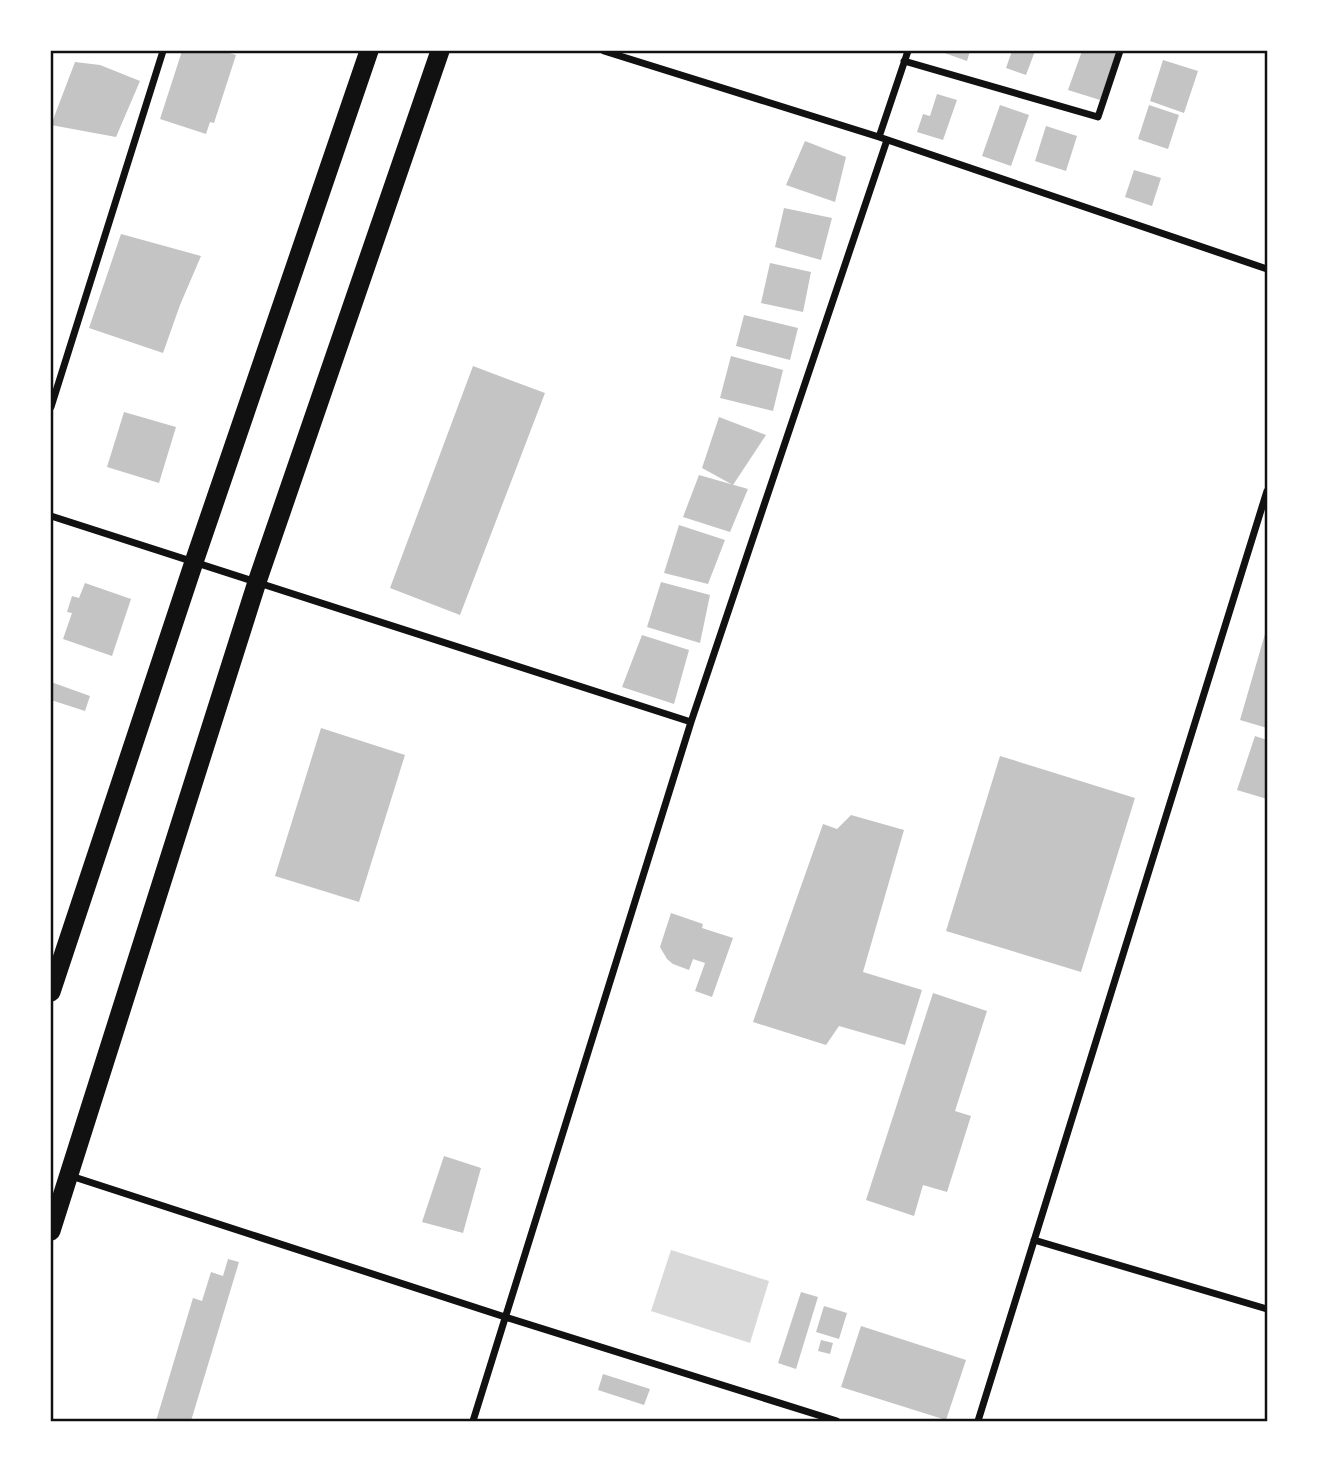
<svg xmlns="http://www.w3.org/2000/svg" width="1318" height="1472" font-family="'Source Sans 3',sans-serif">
<rect width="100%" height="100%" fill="#fff"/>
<path fill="#d9d9d9" d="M671,1250L769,1281L750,1343L651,1311Z"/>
<path fill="#c4c4c4" d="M182,51H223L236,55L214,123L210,122L206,134L160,119Z
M939,51H970L967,61Z
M1012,51H1035L1026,75L1006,68Z
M1082,51L1116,53L1100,100L1068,90Z
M1163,60L1198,71L1184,113L1150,101Z
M75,62L100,65L140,81L116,137L51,125Z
M937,94L957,100L943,140L917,132L923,114L930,116Z
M1000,105L1029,115L1011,166L982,156Z
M1149,105L1179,115L1168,149L1138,139Z
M1046,126L1077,136L1066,171L1035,161Z
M805,141L846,157L835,202L786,185Z
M1134,170L1161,178L1152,206L1125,197Z
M784,208L832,218L821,260L775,247Z
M121,234L201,256L180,305L163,353L89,328Z
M770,263L811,272L803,312L761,303Z
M744,315L798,328L790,360L736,346Z
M731,356L783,370L773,411L720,398Z
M473,366L545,393L460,615L390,588Z
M124,412L176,427L159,483L107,467Z
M719,417L766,435L733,485L702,468Z
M699,475L748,489L730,532L683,517Z
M679,525L725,540L708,584L664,573Z
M661,582L710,595L700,643L647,627Z
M85,583L131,599L112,656L63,639L72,613L67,612L72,596L79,598Z
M1267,627V728L1240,720Z
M642,635L689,650L674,704L622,687Z
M51,682L90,696L85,711L51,700Z
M321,728L405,755L359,902L275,876Z
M1255,736L1267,740V799L1237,790Z
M1000,756L1135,798L1081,972L946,931Z
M851,815L904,830L863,972L922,990L905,1045L839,1026L826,1045L753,1022L823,824L837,829Z
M671,913L703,924L702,928L733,938L712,997L695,991L705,963L693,959L689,970L673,964L667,959L660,947Z
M933,993L987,1011L955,1111L971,1116L947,1192L923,1185L914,1216L866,1200Z
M444,1156L481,1168L463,1233L422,1222Z
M228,1259L239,1262L191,1421H156L193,1298L202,1301L211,1272L223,1276Z
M801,1292L818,1297L796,1369L778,1363Z
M824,1306L847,1313L839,1339L816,1332Z
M861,1326L966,1360L946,1420L841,1387Z
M821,1340L833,1343L830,1354L818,1351Z
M603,1374L650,1389L644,1405L598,1390Z"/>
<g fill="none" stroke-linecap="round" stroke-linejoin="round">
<path stroke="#111" stroke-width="7" d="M604,51L879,137L1267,269
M904,61L1098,117L1120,51
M879,137L908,51
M51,407L163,51
M51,516L691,722
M71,1176L505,1317L837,1421
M1034,1240L1267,1309
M473,1421L691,722L887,140
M978,1421L1267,491"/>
<path stroke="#111" stroke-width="19" d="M51,992L194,562L369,51
M51,1231L257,582L440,51"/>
</g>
<rect width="1318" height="1472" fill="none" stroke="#ffffff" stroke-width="105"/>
<rect x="52" y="52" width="1214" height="1368" fill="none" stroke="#111" stroke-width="2.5"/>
</svg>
